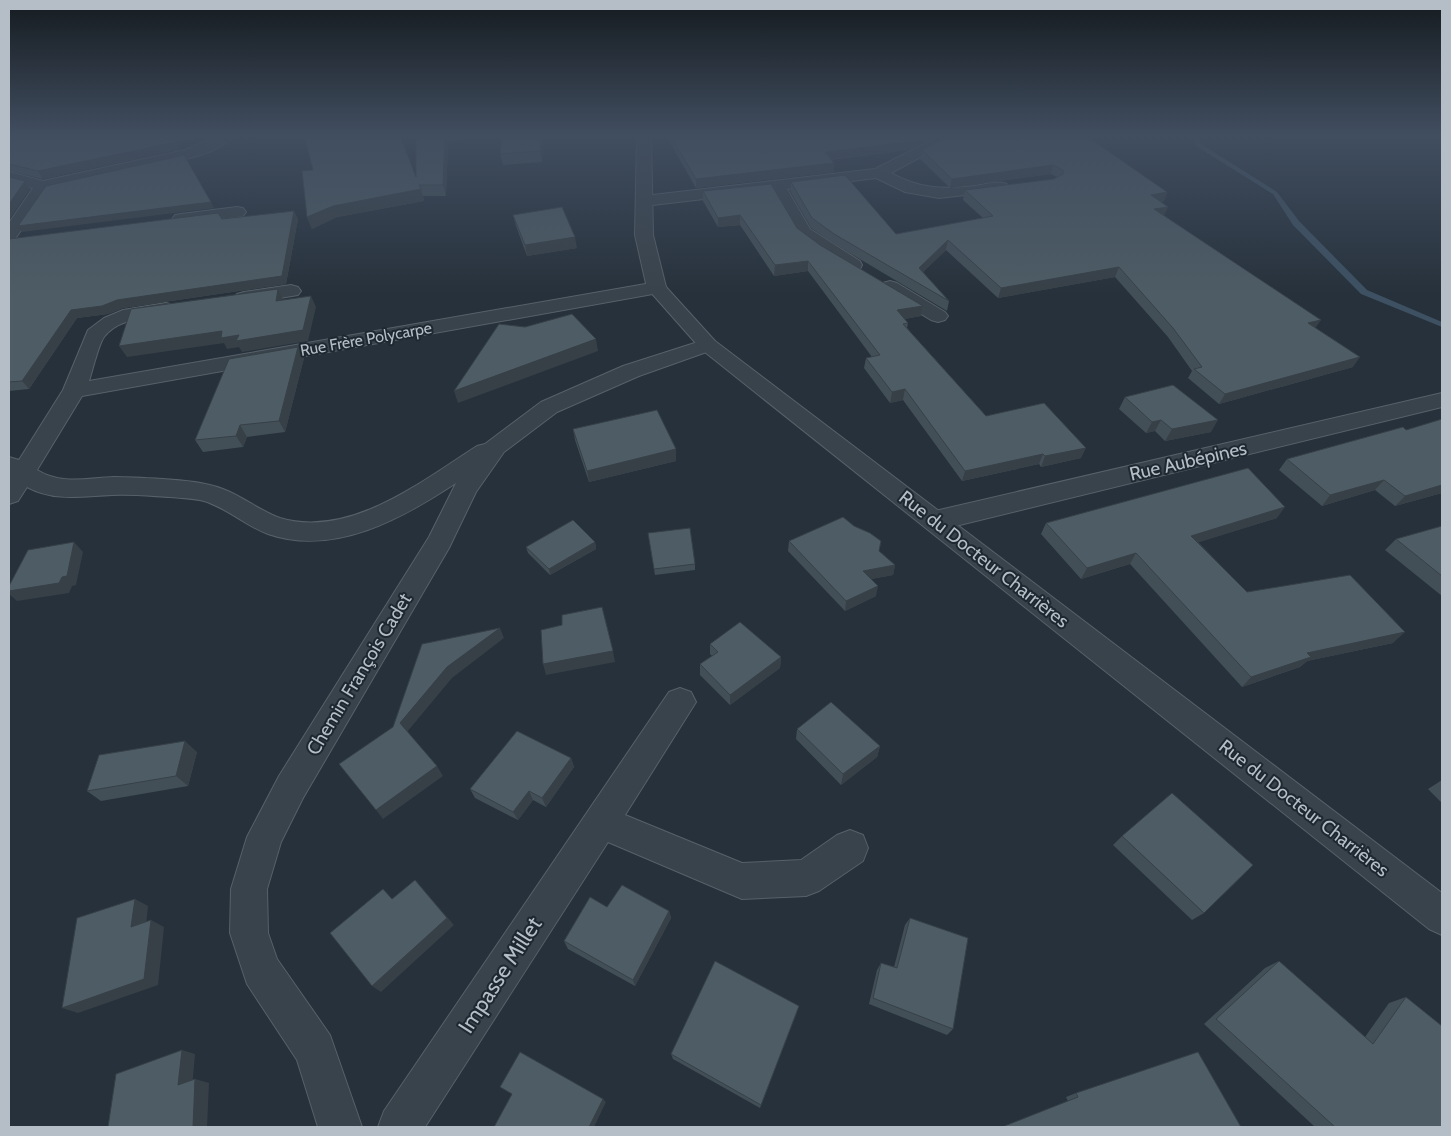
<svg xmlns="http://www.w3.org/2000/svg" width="1451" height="1136" font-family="Cabin,sans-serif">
<rect width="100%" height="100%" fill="#26313b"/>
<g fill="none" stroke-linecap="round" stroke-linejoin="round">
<path fill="#3d5162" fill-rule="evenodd" d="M1191,135H1197L1201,144L1277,192L1299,221L1367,290L1442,322V327L1361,294L1293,225L1273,194L1196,146Z"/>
<g stroke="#576169" stroke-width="2">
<path id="minor" d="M220,135H239L212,151L194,157L49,190L15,239L9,240V223L33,188L9,182V172L43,181L185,150Z
M942,135H961L891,173C918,188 943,190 974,186C983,185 1004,178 1010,187L1008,190L939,198L905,192L876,178L787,189L810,229L860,261L862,265L860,269H846L797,236L772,191L644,206L638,205L636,201L638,197L644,196L875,169Z
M237,207L243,208L246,212L243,216L181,224L175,223L172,219L175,215L181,214Z
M890,281L897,283L945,312L948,316L945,320L938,322L931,320L883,291L880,287L883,283Z
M657,282L664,284L667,288L664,292L82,396L37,470C62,485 86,478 114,477C130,477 147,478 163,479C186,481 209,482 230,492C247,500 263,512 280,518C350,539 422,481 477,446L485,444L541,402L623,366L701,341L708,339L715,341L718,345L715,349L639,376L557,412L504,452L476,492L449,548L303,798L281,842L267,889L268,933L277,959L330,1035L362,1127H318L297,1060L247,984L230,933L231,889L247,837L279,776L429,537L456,483C403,518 334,557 268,534C246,526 227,508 204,501C193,498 180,498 170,497C151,496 132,494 112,495C82,496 55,502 27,487L18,501L9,504V457L19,460L63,390L88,330L104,318L123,310L166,303L173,305L176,309L173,313C151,319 120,316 104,337C98,346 93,369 89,381Z
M291,285L298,287L301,291L298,295L244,304L237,302L234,298L237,294L244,292Z
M1442,393V407L935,531L926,528L922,521L926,514L935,511Z
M680,688L691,692L696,702L625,815L742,863L801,860L837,835L850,830L863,835L868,848L863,861L819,891L806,896L742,899L608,842L425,1127H378L384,1111L669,692Z"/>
</g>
<g stroke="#576169" stroke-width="2">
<path id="tertiary" d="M637,135H651L653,235L666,287L715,341L1442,893V935L1429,929L701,349L647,288L635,235Z"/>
</g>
<use href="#minor" fill="#39434b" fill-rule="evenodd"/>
<use href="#tertiary" fill="#39434b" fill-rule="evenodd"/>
</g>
<path fill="#434f57" d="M9,135H213V136L177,143L180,149L43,179L9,171Z
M416,135H495L448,143L446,196H423L424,201L337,217L312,229L307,217L313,170L416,177Z
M502,135H543L542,162L503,165L500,154Z
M669,135H938L908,150L831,160L834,163V172L696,188L669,141Z
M950,135L1167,192L1164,201L1161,202L1164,216L1315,328L1353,367L1219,404L1188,378L1192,371L1168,337L1115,277L998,298L946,250L923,272L949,301L947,311L833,243L811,228L790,191L791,182L896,234L983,218L963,200L965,190L1054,179L1057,177L1051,174L950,188L920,159L922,150Z
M703,191L797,228L820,245L923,306L921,316L904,319L908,323L907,328L986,416L1081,458L1041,467L1039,464L962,481L903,400L890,403L864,368L866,358L872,357L808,271L774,276L740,225L718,227L703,201Z
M513,215L577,248L527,256L516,226Z
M222,219H298L286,284L123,308L108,314L77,318L29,389L9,391V239Z
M298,347L304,358L285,432L247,437L243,447L203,452L195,440Z
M1125,397L1211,432L1165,441L1155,431L1146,433L1119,409Z
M1403,427L1442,493L1395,506L1375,490L1322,506L1279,470L1287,459Z
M573,429L676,461L589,482L575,440Z
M1277,518L1198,542L1247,592L1393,643L1307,661L1300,667L1242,687L1130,564L1081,579L1041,534L1046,523Z
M1442,526V596L1385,550L1396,539Z
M649,539L695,564V570L655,575Z
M789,541L879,551L895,565L893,575L871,579L876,596L845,611L788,551Z
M595,542L596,549L550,575L528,553L526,547Z
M710,644L781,657L780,668L730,705L700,675V664L712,656L710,654Z
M797,729L880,746L877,757L841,785L796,739Z
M197,752L188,786L101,801L87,791Z
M571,758L574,767L546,807L533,800L518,820L475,798L470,789Z
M1442,780V803L1428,789Z
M1122,836L1204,913L1192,920L1113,845Z
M669,911L671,918L635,986L568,949L564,941Z
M910,918L953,1029L947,1035L869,1004L877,970L881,963L894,967L905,925Z
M1279,961L1365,1037L1389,1003L1406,997L1442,1127H1315L1204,1024L1265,968Z
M797,1012L760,1108L673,1059L671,1054Z
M1076,1093L1241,1127L1068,1101L1066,1097Z"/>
<path fill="#374047" d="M175,135L213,136L177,143L180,149L43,179L38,171Z
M445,135H495L448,143L446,196L443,185Z
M541,135H543L542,162L540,151Z
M922,135H938L908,150L824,160L825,152Z
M834,163V172L696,188V179Z
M1053,165L1051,174L950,188L952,179Z
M25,181L30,189L9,220V204Z
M421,189L424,201L337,217L312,229L307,217L333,206Z
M1167,192L1164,201L1147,204L1151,195Z
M211,202L214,208L22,232L18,226Z
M1168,207L1164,216L1154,209Z
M294,211L298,219L286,284L123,308L108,314L77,318L29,389L22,381L71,310Z
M740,215V225L718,227V218Z
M575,237L577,248L527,256L525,245Z
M948,240L946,250L917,278L919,268Z
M808,261V271L774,276L775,265Z
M1119,267L1115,277L998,298L1001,288Z
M278,289L283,300L276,301Z
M311,296L316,307L308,341L242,352L239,347L227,349L224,343L127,357L119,346Z
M923,306L921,316L895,321L897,310Z
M1321,320L1314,330L1308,323Z
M596,339L598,351L458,403L454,391Z
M298,347L304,358L285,432L279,421Z
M1360,357L1353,367L1219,404L1225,394Z
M905,389L903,400L890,403L892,392Z
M1161,420L1155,431L1146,433L1152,422Z
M1218,420L1211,432L1165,441L1172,429Z
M240,425L247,437L243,447L236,436Z
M1086,448L1081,458L1041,467L1045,456Z
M676,449V461L589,482L587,471Z
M1043,454L1039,464L962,481L965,471Z
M1384,480L1375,490L1322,506L1330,495Z
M1442,485V493L1395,506L1405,496Z
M1285,507L1277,518L1184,547L1191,536Z
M74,542L83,552L76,585L72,586L69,593L17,601L9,594V591Z
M595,542L596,549L550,575L549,569Z
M1136,553L1130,564L1081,579L1087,568Z
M895,565L893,575L860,581L863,571Z
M878,586L876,596L845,611L846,601Z
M500,628L504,638L452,678L407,732L400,723L447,667Z
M1405,632L1393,643L1307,661L1300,667L1242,687L1251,677L1307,653Z
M613,651L615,662L546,675L543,664Z
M781,657L780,668L730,705V695Z
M185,741L197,752L188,786L176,776Z
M880,746L877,757L841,785L843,774Z
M571,758L574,767L546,807L542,798Z
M437,766L443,776L383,819L376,810Z
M529,791L533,800L518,820L513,812Z
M415,880L454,925L381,992L372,986Z
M135,899L148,906L145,934L131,927Z
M669,911L671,918L635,986L633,980Z
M151,920L164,927L158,985L78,1013L62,1008Z
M182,1050L195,1054L192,1088L178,1085Z
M195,1079L209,1083L207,1127H193Z
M603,1099L606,1102L594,1127H589Z"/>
<path fill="#4e5c65" stroke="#374047" d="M9,135H175L173,136L176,142L38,171L9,164Z
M304,135H400L416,177V135H445L443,185H419L421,189L333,206L307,217L302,171L313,170Z
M502,135H541L540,151L500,154Z
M670,135H922L909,142L825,152L834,163L696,179Z
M950,135H1085L1167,192L1151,195L1168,207L1154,209L1321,320L1308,323L1360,357L1225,394L1194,369L1202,367L1173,328L1119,267L1001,288L948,240L919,268L949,301L834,234L812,218L791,182L845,175L896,234L993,216L965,190L1054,179L1063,174V170L1053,165L952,179L922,150Z
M184,155L211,202L18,226L46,186Z
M9,177L25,181L9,204Z
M771,184L797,228L820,245L923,306L897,310L908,323L903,324L986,416L1044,403L1086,448L1045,456L1043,454L965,471L905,389L892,392L866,358L880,355L808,261L775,265L740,215L718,218L703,191Z
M562,207L575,237L525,245L513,215Z
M294,211L282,276L117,300L102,306L71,310L22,381L9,382V239L218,213L222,219Z
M278,289L276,301L311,296L303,330L236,341L239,335L221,338L222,331L119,346L131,309Z
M572,314L596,339L454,391L499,324L525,327Z
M298,347L279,421L240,425L236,436L195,440L229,359Z
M1173,385L1218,420L1172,429L1161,420L1152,422L1125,397Z
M657,410L676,449L587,471L573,429Z
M1442,419V485L1405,496L1384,480L1330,495L1287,459L1403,427L1406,430Z
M1248,468L1285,507L1191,536L1247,592L1350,575L1405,632L1307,653L1311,657L1251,677L1136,553L1087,568L1046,523Z
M843,517L854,526L870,533L881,541L879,551L895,565L863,571L878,586L846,601L789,541Z
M573,520L595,542L549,569L526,547Z
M1442,526V576L1396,539Z
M690,528L695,564L654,569L648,533Z
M74,542L67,576L62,577L59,583L9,591V586L28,550Z
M602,607L613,651L543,664L541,630L562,625V615Z
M740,622L781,657L730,695L700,664L718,652L710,644Z
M500,628L447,667L400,723L437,766L376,810L339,764L393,727L422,644Z
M831,702L880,746L843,774L797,729Z
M517,731L571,758L542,798L529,791L513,812L470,789Z
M185,741L176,776L87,791L99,755Z
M1172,793L1253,865L1204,913L1122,836Z
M415,880L447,918L372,986L330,933L383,889L392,899Z
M622,885L669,911L633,980L564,941L590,897L607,907Z
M135,899L131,927L151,920L144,979L62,1008L77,918Z
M910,918L968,938L953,1029L873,998L881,963L897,968Z
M715,961L799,1006L761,1105L671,1054Z
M1279,961L1373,1044L1406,997L1442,1026V1127H1427L1426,1126V1127H1335L1216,1019Z
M182,1050L178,1085L195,1079L193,1127H108L116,1074Z
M520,1052L603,1099L589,1127H494L512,1094L500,1087Z
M1198,1052L1241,1127H1002L1078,1097L1076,1093Z"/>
<linearGradient id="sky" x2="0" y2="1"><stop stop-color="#151b20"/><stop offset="0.46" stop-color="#414e60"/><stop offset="1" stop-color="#414e60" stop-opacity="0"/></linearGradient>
<rect width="1451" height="294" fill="url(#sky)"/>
<g text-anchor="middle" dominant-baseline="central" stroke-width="4" stroke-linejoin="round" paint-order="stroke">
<g font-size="16" fill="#b5bec6" stroke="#1e2830">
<text transform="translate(366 339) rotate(-10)">Rue Frère Polycarpe</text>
</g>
<g font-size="19" fill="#b5bec6" stroke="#1e2830">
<text transform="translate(1188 461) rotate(-13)">Rue Aubépines</text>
<text transform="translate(984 559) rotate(38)">Rue du Docteur Charrières</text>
<text transform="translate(359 674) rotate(-59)">Chemin François Cadet</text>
<text transform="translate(1304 808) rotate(38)">Rue du Docteur Charrières</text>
</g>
<g font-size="22" fill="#b5bec6" stroke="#1e2830">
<text transform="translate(500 975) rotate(-57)">Impasse Millet</text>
</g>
</g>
<rect width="1451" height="1136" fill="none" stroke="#b5bec6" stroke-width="20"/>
</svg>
